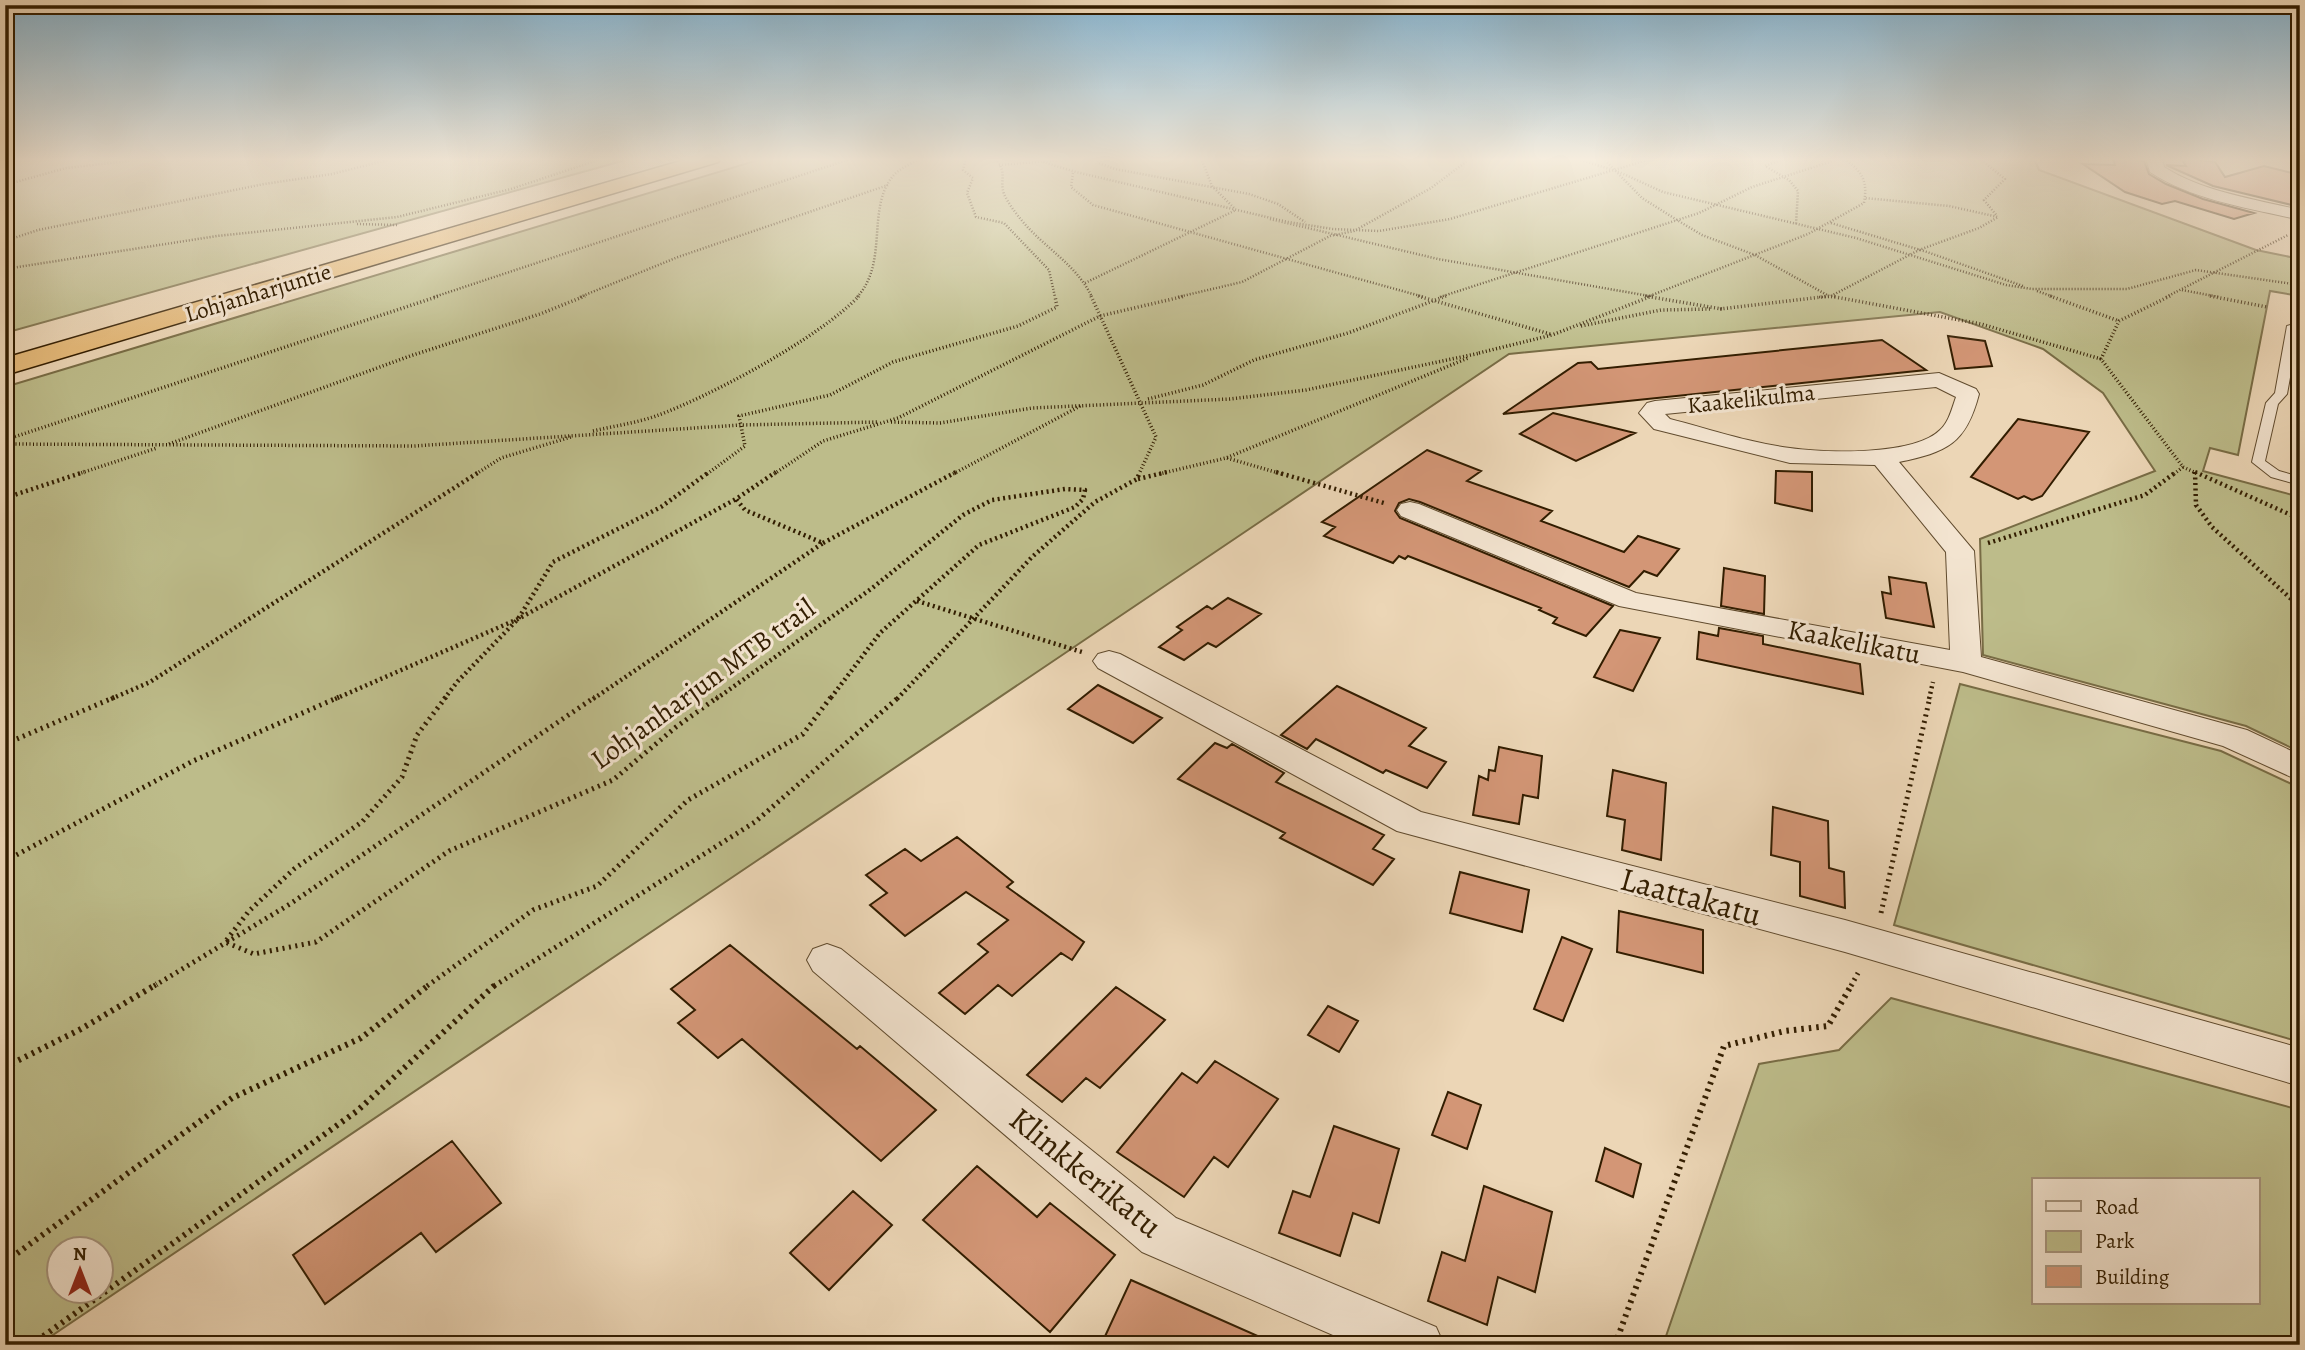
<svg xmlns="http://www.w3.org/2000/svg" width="2305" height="1350" font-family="Alegreya,serif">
<rect width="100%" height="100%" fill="#ecd6b6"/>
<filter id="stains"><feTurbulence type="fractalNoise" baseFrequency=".00286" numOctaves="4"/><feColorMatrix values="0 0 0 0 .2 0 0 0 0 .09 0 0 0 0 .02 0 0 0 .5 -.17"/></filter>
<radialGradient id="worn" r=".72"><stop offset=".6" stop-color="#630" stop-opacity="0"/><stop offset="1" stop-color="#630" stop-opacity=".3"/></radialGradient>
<path fill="#bdbc8a" stroke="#786c45" stroke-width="2" fill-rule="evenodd" d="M5,158H633L5,333Z
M765,158H2034L2039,170L2256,250L2300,259V296L2270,291L2238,455L2210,448L2203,471L2300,497V752L2246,726L1983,655L1980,539L2155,471L2103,393L2043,349L1940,312L1509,354L38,1345H5V387ZM60,1248H102V1290H60Z
M1960,684L2221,751L2300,788V1042L1894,925Z
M1891,998L2300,1110V1345H1663L1759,1064L1839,1050ZM2258,1180V1303H2034V1180Z"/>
<path fill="#d39676" stroke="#321d00" stroke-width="2" d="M2113,158L2144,161L2149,174L2166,184L2203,199L2254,213L2234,219L2175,201L2162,204L2125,192L2083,164L2115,165Z
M2181,158L2215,162L2225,177L2264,166L2300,175V207L2213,186L2166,165L2186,166Z
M1948,336L1985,341L1992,366L1955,369Z
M1882,340L1926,370L1503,414L1578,363L1591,362L1598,369Z
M1553,413L1635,433L1576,461L1520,434Z
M2018,419L2089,432L2042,496L2032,500L2024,496L2018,499L1971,477Z
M1427,450L1481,471L1467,481L1552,511L1541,521L1624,552L1638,536L1679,549L1657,576L1644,571L1629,587L1420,502L1409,499L1399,503L1395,511L1400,518L1613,606L1586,636L1553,623L1557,618L1539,610L1541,608L1408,556L1405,559L1399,556L1393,563L1324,536L1335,527L1322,522Z
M1776,471L1812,472V511L1775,503Z
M1724,568L1765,576L1764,614L1721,606Z
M1889,577L1926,583L1934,627L1886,618L1882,592L1891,594Z
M1228,598L1261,614L1216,647L1208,643L1184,660L1159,647L1182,630L1177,627L1207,606L1212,609Z
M1719,628L1763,636V644L1860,664L1863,694L1697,659L1699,632L1718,636Z
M1620,630L1660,638L1633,691L1594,677Z
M1098,685L1162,718L1133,743L1068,709Z
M1337,686L1426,728L1409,746L1446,762L1427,788L1386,770L1383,773L1316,739L1307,749L1281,735Z
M1215,743L1227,748L1232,744L1284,773L1276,782L1384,835L1373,849L1394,859L1373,885L1280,838L1285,833L1178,779Z
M1499,747L1542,756L1538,798L1523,795L1519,824L1473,815L1479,776L1488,780L1489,770L1495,771Z
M1613,770L1666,783L1661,860L1622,850L1625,820L1607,816Z
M1773,807L1828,821L1829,868L1844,872L1845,908L1800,896V862L1771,855Z
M957,837L1013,882L1007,887L1084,942L1072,960L1061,953L1012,996L998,985L965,1014L939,993L988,952L978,944L1008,920L966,892L905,936L870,905L887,893L866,875L905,849L921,861Z
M1460,872L1529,890L1522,932L1450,913Z
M1619,911L1703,930V973L1617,952Z
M1562,937L1592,949L1563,1021L1534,1009Z
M730,945L857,1049L860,1046L936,1110L881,1161L742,1039L718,1058L678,1023L695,1010L671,989Z
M1116,987L1165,1020L1100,1088L1086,1078L1062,1102L1027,1075Z
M1328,1006L1358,1021L1339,1052L1308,1035Z
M1215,1061L1278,1099L1228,1167L1214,1157L1184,1197L1117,1152L1182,1073L1197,1083Z
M1448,1092L1481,1105L1467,1149L1432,1135Z
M1334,1126L1399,1149L1379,1223L1353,1213L1340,1256L1279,1233L1293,1191L1310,1197Z
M452,1141L501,1203L436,1252L421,1233L325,1304L293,1255Z
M1605,1148L1641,1164L1633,1197L1596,1181Z
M977,1166L1037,1217L1050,1203L1115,1255L1050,1332L923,1220Z
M1484,1186L1552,1212L1535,1292L1498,1277L1487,1325L1428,1301L1442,1252L1465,1261Z
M853,1191L892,1225L829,1290L790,1253Z
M1131,1280L1278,1345H1101Z"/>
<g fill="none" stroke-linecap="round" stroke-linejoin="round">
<g stroke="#604b2e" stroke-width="2">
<path id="service" d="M2300,322L2287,394L2278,404L2265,461L2279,471L2300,477V485L2271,477L2252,462L2266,403L2275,393L2287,326Z"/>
</g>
<g stroke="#604b2e" stroke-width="2">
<path id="minor" d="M2146,158H2162L2164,167C2203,192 2254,199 2300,210V220C2250,208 2194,201 2150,172Z
M1939,373L1976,389L1979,394C1966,444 1947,452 1899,462L1974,551L1981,657L2247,730L2300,755V781L2223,746L1963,672L1619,606L1401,516L1397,510L1401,504L1410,502L1419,504L1636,593L1950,650L1946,552L1875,465L1790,463L1654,429L1639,413L1647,403L1655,401ZM1936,387L1956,397C1952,408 1949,422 1940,430C1914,456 1825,453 1790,448C1750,443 1709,429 1670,419L1665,414Z
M1109,651L1120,654L1421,812L1845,920L2300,1048V1086L1845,952L1397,831L1098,668L1093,661L1098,654Z
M827,944L841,949L1176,1218L1436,1327L1444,1345H1356L1142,1252L813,971L807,960L813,949Z"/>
</g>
<g stroke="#321d00" stroke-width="3">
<path id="trunk" d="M691,158H721L718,162L5,375V358Z"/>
</g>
<path stroke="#321d00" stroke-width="2.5" stroke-dasharray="1 2" stroke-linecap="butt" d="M966,158L963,170L973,178L967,193L976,217L1004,223L1049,270L1055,297
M996,158C1008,176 999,178 1004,194C1007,201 1014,211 1019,217C1042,247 1075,262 1092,297
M1096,158L1099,163L1115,169L1249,194L1278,204L1305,222
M1201,158L1212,186L1235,209
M1575,158L1619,172L1663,192L1856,238L2006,285L2032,289H2127L2196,270L2300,285
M1603,158L1642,198L1677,220L1702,235L1755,255L1829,296
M1786,158L1765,166L1789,180L1798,191L1796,224
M1979,158L2005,179L1984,200L1997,216
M1043,162L1076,172L1288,222L1333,229L1379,231L1450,219L1654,158
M999,165L1088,158
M1073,173L1071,187L1093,205L1424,297
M5,185L66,168L154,158
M1270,219L1438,259L1655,297
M1831,223L1927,252L2023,286
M357,224L398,225
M5,241L38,230L264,184L332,174L395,158
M5,269L217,236L397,217L511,189L604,158
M1085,283L1236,210
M2182,290L2219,297
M2037,291L2054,297
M1831,296L1919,250L1979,228L1998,217L1949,206L1865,198
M434,297L853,158
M580,297L678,257L888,185
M857,297C889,263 866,208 893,176C900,168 912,163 921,158
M1178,297L1242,282L1330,236L1354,231L1431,188L1471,158
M1440,297L1699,213L1752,187L1842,158
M1647,297L1808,234L1864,203C1868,180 1862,171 1843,158
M1819,297H1837
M2166,297L2288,235"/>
<path stroke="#321d00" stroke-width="3.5" stroke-dasharray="1 2.5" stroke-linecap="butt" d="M1091,296L1156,437L1139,474
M1418,296L1550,334
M1645,296L1722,309
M2050,296L2119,321
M2170,296L2119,321L2101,359L2183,467L2174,474
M2210,296L2267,307
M1720,309L1830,296L1981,324L2101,359
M1581,326L1661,310L1711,309
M1479,353L1552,335L1652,296
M1148,399L1203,385L1254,360L1348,333L1446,296
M891,422L940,423L1032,408L1230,399L1306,390L1480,353
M593,431C614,426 636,423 656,416C711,396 819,338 859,296
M5,440L439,296
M5,444L414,446L741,425L879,422
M169,444L410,356L540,314L585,296
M1227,458L1282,474
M2183,467L2198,474
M78,474L157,448
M476,474L501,458L571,437
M707,474L745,446L739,416L830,395L893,362L1018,326L1057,307L1055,296
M774,474L823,441L898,418L1100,316L1185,296
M953,474L1082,405
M1159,474L1226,458L1468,358"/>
<path stroke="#321d00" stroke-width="4.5" stroke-dasharray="2 3.5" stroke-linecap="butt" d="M1276,472L1384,503
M2195,472L2300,519
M2195,472L2196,505L2212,527L2300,607
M1138,479L1167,472
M5,498L84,472
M823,543L956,472
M1988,543L2145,495L2176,472
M917,601L1082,652
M111,699L150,682L479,472
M335,699L518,619L736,499
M444,699L458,681L518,619L553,562L661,507L709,472
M593,699L823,543L745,510L736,499L776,472
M716,699L871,589L963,515L992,500L1065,489L1085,490L1083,499L1075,507L979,545L880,633L830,699
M897,699L1032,557L1095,502L1137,479L1140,472
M1929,699L1933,682"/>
<path stroke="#321d00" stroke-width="5" stroke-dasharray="2 4.5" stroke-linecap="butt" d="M446,697L417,735L402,777L362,822L294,869L249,911L225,942L254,954L316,942L449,851L613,780L676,727L718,697
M5,744L115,697
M5,861L193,761L339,697
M1881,913L1930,697
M154,986L290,904L595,697
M427,986L533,910L597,886L688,800L803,734L831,697
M494,986L755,822L899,697
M1851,986L1858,973"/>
<path stroke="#321d00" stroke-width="6" stroke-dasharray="2.5 5" stroke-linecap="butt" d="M5,1067L81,1029L157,984
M5,1262L232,1098L361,1038L430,984
M31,1345L357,1111L496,984
M1615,1345L1724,1046L1785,1031L1828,1026L1852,984"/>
<use href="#service" fill="#f3e4d0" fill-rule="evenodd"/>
<use href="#minor" fill="#f3e4d0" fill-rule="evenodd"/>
<use href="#trunk" fill="#e6bb7b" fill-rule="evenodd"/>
</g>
<linearGradient id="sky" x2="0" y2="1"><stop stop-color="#88b6d2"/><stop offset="0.46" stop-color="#f6edde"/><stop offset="1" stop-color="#f6edde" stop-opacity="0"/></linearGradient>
<rect width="2305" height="347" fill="url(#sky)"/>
<g text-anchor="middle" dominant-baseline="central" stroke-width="6" stroke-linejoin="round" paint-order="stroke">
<g font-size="23" fill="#321d00" stroke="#f3e4d0">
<text transform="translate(258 293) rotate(-17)">Lohjanharjuntie</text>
<text transform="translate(1751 399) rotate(-6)">Kaakelikulma</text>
</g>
<g font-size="28" fill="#321d00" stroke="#f3e4d0">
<text transform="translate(1854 642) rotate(11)">Kaakelikatu</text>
<text transform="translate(703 684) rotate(-36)">Lohjanharjun MTB trail</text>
</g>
<g font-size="33" fill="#321d00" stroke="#f3e4d0">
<text transform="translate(1691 896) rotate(15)">Laattakatu</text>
<text transform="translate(1086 1172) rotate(39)">Klinkkerikatu</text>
</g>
</g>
<rect width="2305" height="1350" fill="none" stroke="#ecd6b6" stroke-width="28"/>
<rect x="7" y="7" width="2291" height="1336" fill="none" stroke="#321d00" stroke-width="3.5"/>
<rect x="14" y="14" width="2277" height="1322" fill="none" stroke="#321d00" stroke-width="2"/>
<rect x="2032" y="1178" width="228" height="126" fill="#f3e4d0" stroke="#a6947d" stroke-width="2"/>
<rect x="2046" y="1201" width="35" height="10" fill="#f3e4d0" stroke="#a6947d" stroke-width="2"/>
<text x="2095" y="1214" font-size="21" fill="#321d00">Road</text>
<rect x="2046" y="1231" width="35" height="21" fill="#bdbc8a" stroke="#a6947d" stroke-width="2"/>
<text x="2095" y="1248" font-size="21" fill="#321d00">Park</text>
<rect x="2046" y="1266" width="35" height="21" fill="#d39676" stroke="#a6947d" stroke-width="2"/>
<text x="2095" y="1284" font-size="21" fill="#321d00">Building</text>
<g transform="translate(80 1270)"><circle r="33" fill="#f3e4d0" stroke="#a6947d" stroke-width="2"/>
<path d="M0-5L12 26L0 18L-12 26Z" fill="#8f2418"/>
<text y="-10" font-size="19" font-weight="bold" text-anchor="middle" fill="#321d00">N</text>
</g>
<rect width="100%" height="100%" filter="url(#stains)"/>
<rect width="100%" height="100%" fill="url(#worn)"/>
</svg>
